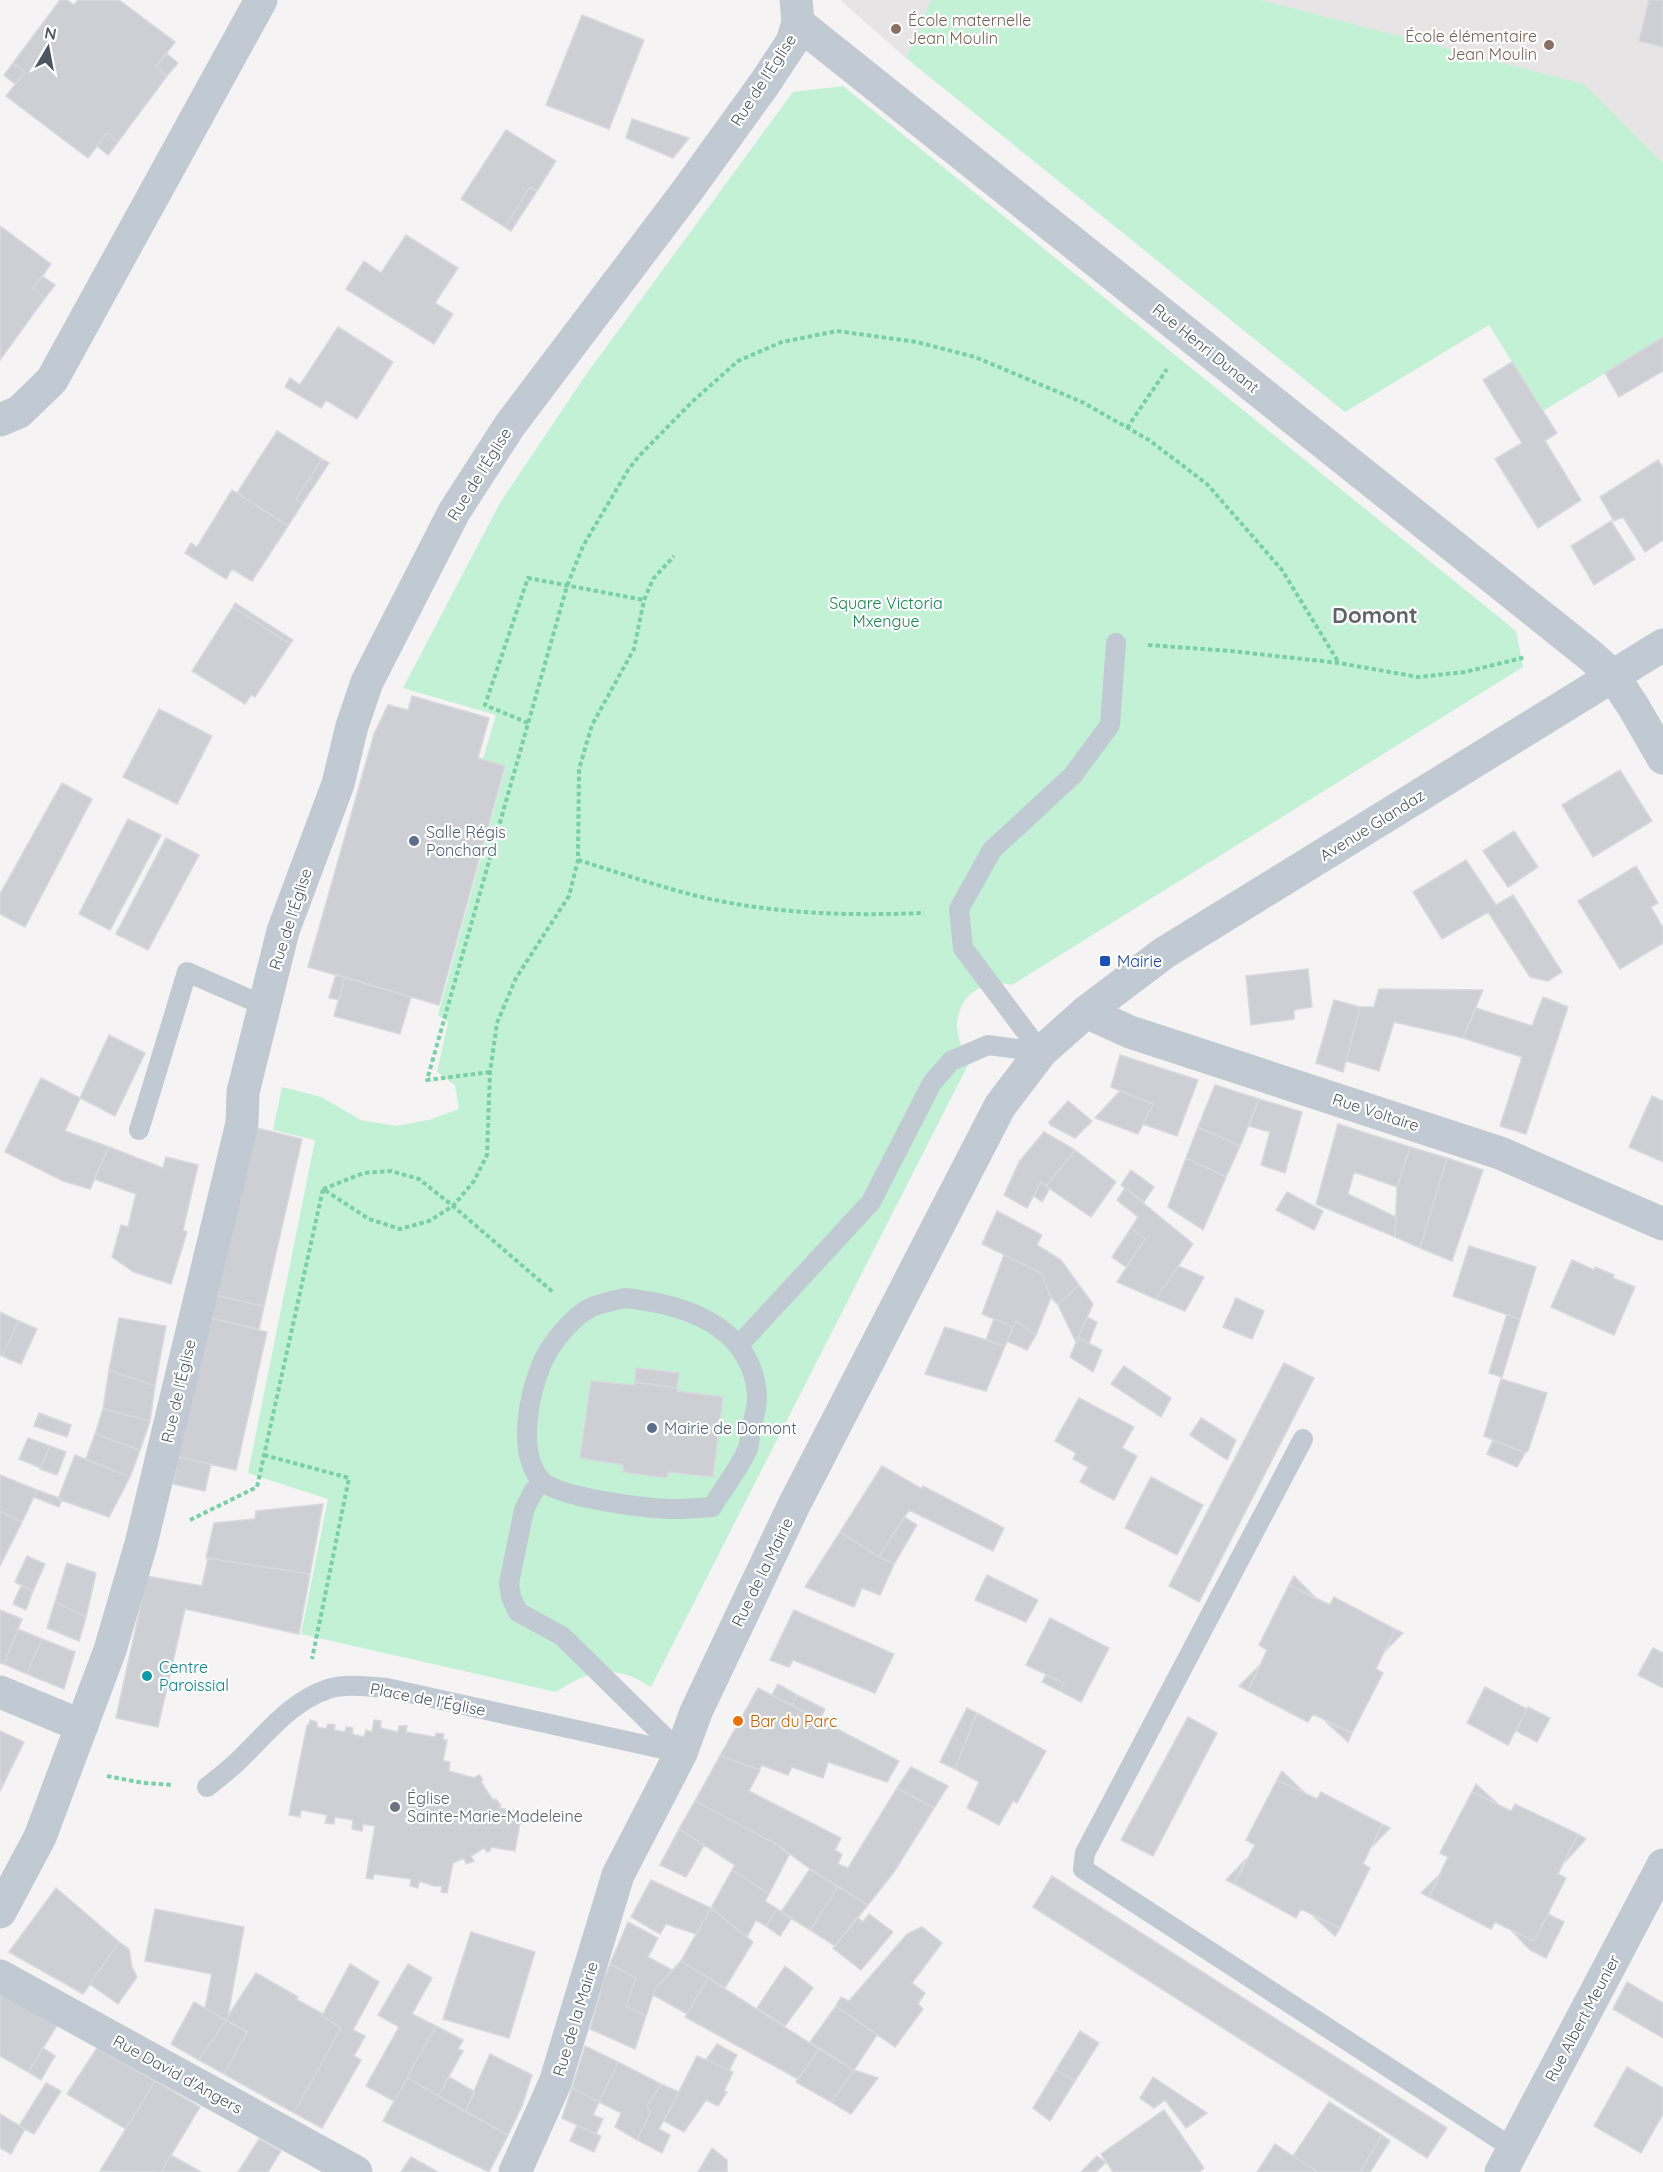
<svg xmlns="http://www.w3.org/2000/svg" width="1663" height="2172" font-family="Quicksand,sans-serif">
<rect width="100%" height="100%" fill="#f5f3f3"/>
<path fill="#e6e4e5" d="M840,0H931L906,58Z
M1261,0H1663V163L1583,84Z"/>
<path fill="#c3f1d5" d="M931,0H1261L1584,84L1663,163V338L1543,411L1489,325L1345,412L906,58Z
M843,86L1516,631L1523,667L1012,985C983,978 957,996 957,1027C958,1040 963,1051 969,1063L651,1687C615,1663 590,1669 556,1692L301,1634L328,1499L248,1473L315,1140L273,1130L282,1087L321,1097L361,1120L396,1126L429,1120L459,1109L455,1085L437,1072L448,1022L438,1015L506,766L483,759L496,715L403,688L500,503L585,376L793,92Z"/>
<path fill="#cdcfd5" stroke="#d7d9de" stroke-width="1.5" d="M60,0H67L74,5L78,0H119L175,42L156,67L167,76L118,142L107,133L88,158L6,96L25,72L13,63Z
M1649,0H1663V47L1639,41Z
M582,15L644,40L609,129L546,105Z
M166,53L178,63L167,76L156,67Z
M13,63L25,72L15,84L4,75Z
M632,119L689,138L673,158L626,138Z
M506,130L556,161L537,191L530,187L505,227L461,199Z
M107,133L118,142L108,155L97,146Z
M530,187L537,191L511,231L505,227Z
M0,226L51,264L33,289L45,298L0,360Z
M406,235L458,268L435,303L453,314L434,344L346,289L364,261L381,273Z
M42,276L55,285L45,298L33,289Z
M338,327L393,362L357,419L326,400L321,408L285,387L290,378L300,385Z
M1663,337V371L1619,397L1605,373Z
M1512,362L1557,433L1545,441L1581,500L1538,528L1495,459L1522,443L1483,380Z
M277,431L322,459L296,499L302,504L288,526L237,493Z
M322,459L329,463L302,504L296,499Z
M1658,460L1663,468V540L1645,552L1623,517L1614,521L1600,497Z
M232,490L288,526L252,581L232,569L226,579L185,553L191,543L197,547Z
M1611,521L1635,559L1594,585L1571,546Z
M235,603L293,640L290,644L233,607Z
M233,607L290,644L255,697L251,695L245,704L192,671Z
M412,696L489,718L478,758L505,766L439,1005L308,967L374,734L388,705L408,710Z
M159,709L212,736L177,804L123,777Z
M1620,770L1652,821L1593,857L1562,805Z
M62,783L92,799L25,927L0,914V894Z
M128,819L161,835L110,930L79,914Z
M1514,831L1538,867L1508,887L1483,851Z
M166,838L199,855L148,950L116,934Z
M1466,860L1496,905L1513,895L1562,972L1548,981L1530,977L1488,912L1442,939L1413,892Z
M1636,866L1658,903L1651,907L1663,928V943L1620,969L1578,901Z
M1308,969L1312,1007L1294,1010V1019L1251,1025L1246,976Z
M336,974L345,977L339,1000L329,998Z
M345,977L411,997L400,1034L334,1016Z
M1379,989L1483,990L1463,1038L1394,1022L1379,1071L1346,1061L1360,1007H1374Z
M1543,997L1568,1007L1526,1134L1500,1126L1522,1057L1463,1038L1476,1008L1532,1026Z
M1334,1000L1360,1007L1343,1072L1316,1063Z
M109,1035L145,1053L115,1116L80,1098Z
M1120,1055L1198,1080L1177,1136L1143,1124L1153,1104L1111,1087Z
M41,1078L80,1098L65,1131L109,1147L90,1189L63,1181L5,1152Z
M1215,1085L1259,1099L1240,1146L1198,1127Z
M1120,1091L1153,1104L1138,1134L1095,1118Z
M1652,1096L1663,1101V1162L1629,1147Z
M1259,1099L1302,1112L1285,1173L1261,1165L1270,1132L1249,1126Z
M1068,1101L1092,1121L1075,1138L1050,1125L1049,1122Z
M1338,1124L1410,1147L1397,1187L1354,1172L1348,1194L1396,1217L1395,1237L1316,1204Z
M253,1127L302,1139L264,1306L215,1295Z
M1198,1127L1240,1146L1226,1177L1186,1158Z
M1044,1132L1075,1150L1046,1186L1041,1182L1027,1208L1004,1195L1019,1162Z
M109,1147L163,1168L166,1157L198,1165L183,1230L187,1232L171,1284L134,1272L112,1257L121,1225L128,1227L136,1194L94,1179Z
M1410,1147L1447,1158L1420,1248L1395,1237L1397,1187Z
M1075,1150L1116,1182L1091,1217L1046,1186Z
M1186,1158L1226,1177L1203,1230L1168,1207Z
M1447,1158L1483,1170L1452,1261L1420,1248Z
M1131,1170L1154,1187L1144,1202L1121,1185Z
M1041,1182L1050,1188L1042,1202L1034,1196Z
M1125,1188L1193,1244L1156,1299L1117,1282L1145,1239L1131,1228L1138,1217L1117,1200Z
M1287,1192L1323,1211L1314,1230L1276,1210Z
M997,1211L1042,1235L1037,1245L1061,1260L1079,1285L1058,1305L1051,1297L1041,1273L982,1244Z
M1131,1228L1145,1239L1126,1267L1112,1257Z
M1469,1246L1536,1267L1520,1319L1453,1296Z
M1004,1255L1041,1273L1051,1297L1036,1335L1016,1321L1013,1327L982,1314Z
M1572,1260L1594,1270L1595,1267L1614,1275L1613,1278L1635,1287L1614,1335L1551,1307Z
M1178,1266L1204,1277L1185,1311L1156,1299Z
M1079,1285L1093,1304L1076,1342L1058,1305Z
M215,1295L264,1306L259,1329L210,1318Z
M1236,1298L1264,1311L1252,1339L1223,1327Z
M0,1312L19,1321L2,1356L0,1355Z
M1507,1314L1520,1319L1502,1377L1489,1373Z
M1087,1317L1097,1322L1089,1343L1078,1338Z
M119,1318L166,1326L155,1386L109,1370Z
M210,1318L267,1332L236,1470L178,1457Z
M994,1319L1013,1327L1005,1346L986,1340Z
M19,1321L37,1329L21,1364L2,1356Z
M1016,1321L1036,1335L1027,1350L1007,1341Z
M945,1327L1005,1346L986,1391L925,1374Z
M1078,1338L1102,1350L1093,1372L1070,1357Z
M1284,1363L1314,1378L1199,1602L1169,1586Z
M1124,1366L1171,1398L1161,1417L1111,1384Z
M636,1368L679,1373L677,1388L635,1382Z
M109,1370L155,1386L150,1421L103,1409Z
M1501,1379L1547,1393L1528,1451L1525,1453L1484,1436Z
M591,1381L634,1385L635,1382L677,1388V1391L723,1397L713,1477L668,1472L667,1478L623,1472V1465L580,1458Z
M1079,1398L1134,1427L1122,1448L1137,1456L1114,1500L1080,1482L1088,1467L1073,1459L1076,1453L1055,1441Z
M103,1409L150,1421L140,1450L95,1434Z
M39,1413L71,1425L67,1437L34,1426Z
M1201,1418L1236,1440L1227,1460L1190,1435Z
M95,1434L140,1450L130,1477L86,1459Z
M28,1438L50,1446L41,1468L19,1459Z
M1493,1440L1525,1453L1517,1467L1487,1454Z
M50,1446L66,1452L57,1475L40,1469Z
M75,1455L130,1477L109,1517L58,1499Z
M178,1457L211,1464L205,1491L173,1484Z
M882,1466L922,1489L923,1486L1004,1528L993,1551L909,1510L879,1557L840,1532Z
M0,1475L37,1490L22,1522L0,1511Z
M1151,1477L1203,1505L1177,1555L1125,1528Z
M37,1490L62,1499L59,1507L34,1497Z
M323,1504L310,1574L206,1558L214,1523L255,1519L256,1511Z
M0,1511L22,1522L0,1566Z
M904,1517L917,1525L894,1564L879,1557Z
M840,1532L879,1557L894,1564L880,1595L862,1588L854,1607L805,1587Z
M27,1556L45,1564L33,1591L15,1582Z
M208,1558L310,1574L299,1634L185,1609L158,1727L116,1718L147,1576L202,1586Z
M67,1563L96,1573L86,1617L55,1602Z
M987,1575L1038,1600L1026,1622L975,1600Z
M1294,1576L1317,1599L1289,1585Z
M1289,1585L1330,1605L1334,1597L1395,1629L1376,1669L1383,1673L1352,1733L1313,1714L1308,1722L1248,1691L1267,1650L1259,1645Z
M21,1586L33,1591L26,1610L13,1604Z
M55,1602L86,1617L79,1641L47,1628Z
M0,1610L22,1619L4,1664L0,1663Z
M794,1610L894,1654L875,1693L793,1660L789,1667L770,1660Z
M1050,1618L1109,1648L1081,1702L1060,1691L1064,1683L1026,1665Z
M18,1629L42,1639L27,1674L4,1664Z
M1395,1629L1403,1633L1385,1651Z
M42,1639L75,1652L64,1689L27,1674Z
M1653,1648L1663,1653V1688L1638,1675Z
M1260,1665L1248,1691L1239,1686Z
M1046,1675L1064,1683L1060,1691L1042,1682Z
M778,1684L797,1695L792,1705L772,1695Z
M1485,1687L1527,1709L1508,1745L1467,1723Z
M758,1688L899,1761L887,1782L828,1762L823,1778L792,1767L788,1775L761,1765L760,1770L720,1756Z
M797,1695L825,1709L820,1720L792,1705Z
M1528,1707L1550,1718L1537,1742L1516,1731Z
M967,1708L977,1713L955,1769L940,1762Z
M977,1713L1046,1751L1017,1803L1013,1801L999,1825L967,1808L979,1782L955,1769Z
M1188,1717L1217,1733L1153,1856L1121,1840Z
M310,1720L317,1722V1727L326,1729L328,1724L335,1725L334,1730L345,1732L346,1727L353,1728L352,1734L364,1737L366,1730L372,1732L374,1720L381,1721L380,1728L398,1732L399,1726H407L406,1732L435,1737L436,1733L444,1734L443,1740H447L443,1761L450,1762L449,1771L474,1778L479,1775L483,1779L481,1782L493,1800L496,1799L501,1806L499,1808L522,1812L515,1851L491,1847L490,1851L487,1852L484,1848L471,1856L474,1861L466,1864L464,1858L453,1863L447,1893L441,1892L442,1886H434L419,1881L418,1888L410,1886L411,1879L374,1874L373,1879L366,1878L375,1826L363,1824L362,1831L352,1829L353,1820L335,1817L334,1824L325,1823L327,1815L301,1810L300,1817L289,1815L307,1725H309Z
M1325,1721L1352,1733L1348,1742Z
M0,1731L24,1742L0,1791Z
M720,1756L760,1770L749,1791L841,1838L835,1850L842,1854L838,1864L848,1868L897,1788L934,1808L894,1872L868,1905L810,1869L778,1845L695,1801Z
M911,1767L948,1786L934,1808L897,1788Z
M1282,1771L1305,1793L1277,1780Z
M1277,1780L1317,1799L1321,1792L1382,1824L1363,1864L1370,1868L1340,1928L1301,1909L1296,1918L1234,1884L1255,1845L1246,1840Z
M1476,1784L1498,1804L1472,1792Z
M1472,1792L1511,1811L1515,1804L1578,1834L1558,1874L1566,1878L1534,1941L1495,1922L1491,1929L1429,1897L1448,1857L1440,1853Z
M695,1801L778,1845L789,1855L769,1894L732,1870L735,1865L679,1829Z
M1382,1824L1390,1828L1372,1847Z
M679,1829L704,1845L686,1877L660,1865Z
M1578,1834L1586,1839L1565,1862Z
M1246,1859L1234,1884L1226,1880Z
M810,1869L838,1887L810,1930L781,1912Z
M732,1870L769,1894L765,1901L777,1909L766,1926L756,1920L747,1937L711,1908Z
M1441,1873L1429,1897L1421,1893Z
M1052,1876L1447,2128L1427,2158L1033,1907Z
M651,1880L711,1908L696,1934L666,1924L660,1934L631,1917Z
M838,1887L868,1905L835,1946L810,1930Z
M56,1888L119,1942L83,1994L9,1952Z
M711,1908L753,1942L725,1988L681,1961Z
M155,1909L244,1927L227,2021L205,2008L212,1974L145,1961Z
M777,1909L792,1918L780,1936L766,1926Z
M869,1914L893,1932L861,1970L833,1948L857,1917L863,1922Z
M1548,1914L1564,1922L1546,1958L1530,1950L1510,1929L1534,1941Z
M1313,1916L1340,1928L1335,1936Z
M628,1922L658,1938L648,1957L672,1970L655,1989L646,2016L626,2006L636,1978L610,1964Z
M922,1927L942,1943L912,1983L925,1993L918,2004L923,2009L895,2047L836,2006L841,1997L849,2001L907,1934Z
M471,1932L535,1952L509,2038L443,2019Z
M119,1942L129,1949L132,1967L137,1977L118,2004L90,1984Z
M681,1961L708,1978L687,2014L653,1995L655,1989Z
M350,1964L379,1982L353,2030L365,2036L354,2056L361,2060L322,2128L294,2113L341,2028L322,2016Z
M408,1964L432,1978L412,2014L436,2026L394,2101L366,2086L399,2027L378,2015Z
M610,1964L636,1978L626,2006L646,2016L635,2049L590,2029L604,1979Z
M785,1966L813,1988L785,2026L757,2008Z
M256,1973L298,1997L296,1999L323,2014L322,2016L341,2028L294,2113L224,2074L247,2032L227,2021L228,2016Z
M708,1978L819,2049L798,2079L685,2017Z
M1627,1982L1663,2003V2038L1613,2009Z
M0,1992L58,2024L28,2072L0,2056Z
M194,2002L226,2020L199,2060L171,2044Z
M836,2006L877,2035L854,2070L810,2042Z
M226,2020L247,2032L224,2074L199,2060Z
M436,2026L463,2040L458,2049L463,2051L438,2096L407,2078Z
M1080,2031L1099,2043L1075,2081L1056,2070Z
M717,2044L737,2055L729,2070L706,2060Z
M585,2046L618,2062L599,2102L572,2088Z
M43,2048L55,2056L41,2080L28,2072Z
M97,2048L155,2081L126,2129L67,2094Z
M819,2049L854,2070L831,2102L796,2082Z
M490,2054L532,2075L522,2106L508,2135L465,2112Z
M697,2056L733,2072L724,2091L727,2092L718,2106L706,2100L684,2132L664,2121Z
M618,2062L661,2084L647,2107L651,2112L637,2140L615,2127L621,2113L599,2102Z
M1627,2067L1663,2088V2114L1641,2153L1594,2126Z
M854,2070L878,2078L851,2114L831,2102Z
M1056,2070L1075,2081L1050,2121L1033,2108Z
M449,2077L475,2092L465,2112L438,2096Z
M1153,2077L1207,2113L1186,2128L1165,2100L1154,2108L1140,2098Z
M407,2078L508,2135L489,2172L383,2121Z
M155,2081L200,2107L161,2172L100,2171Z
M46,2083L61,2091L34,2134L19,2126Z
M661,2084L679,2092L659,2129L670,2135L662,2153L637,2140L651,2112L647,2107Z
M572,2088L599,2102L593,2115L603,2119L596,2134L562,2118Z
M1329,2102L1382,2135L1360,2172H1318L1293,2156Z
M1164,2110L1204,2168L1199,2172H1113L1101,2154Z
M0,2114L25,2129L11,2154L0,2148Z
M577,2125L601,2136L594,2152L570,2141Z
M1382,2135L1390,2141L1370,2172H1360Z
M259,2139L281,2151L268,2172H238Z
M1275,2144L1293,2156L1318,2172H1257Z
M712,2148L727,2160V2172H698Z
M171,2155L201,2172H161Z
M1097,2156L1106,2162L1096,2172H1081Z
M411,2157L438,2172H401Z"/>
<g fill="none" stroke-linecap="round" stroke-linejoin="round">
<path stroke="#7ad0a6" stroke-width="4" stroke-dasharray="4.5 3" stroke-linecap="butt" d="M1127,428L1167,369
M1148,645L1231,651L1339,663L1418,677L1465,672L1526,657
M528,723L485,705L528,578L644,600
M578,860C617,872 657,886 697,896C771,914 848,916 924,913
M490,1072L427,1080L567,586L583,546L628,470L639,456L692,402L738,361L782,342L837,331L917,342L975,357L1082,402L1149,440L1207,484L1282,570L1339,663
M323,1189L364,1173L391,1171L419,1179L453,1206L554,1293
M264,1455L349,1478L312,1659
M190,1520L257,1487L323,1189L369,1219L400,1229L429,1221L453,1206L474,1181L487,1155L490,1072L497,1023L516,978L569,896L578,860L579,769L592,725L634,649L644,600L653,579L674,556
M107,1776L143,1783L173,1785"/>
<path stroke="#c1cad2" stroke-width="20" d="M1041,1052L963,948L959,909L992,850L1073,775L1110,725L1116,643
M139,1130L187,972L265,1006
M625,1298C683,1304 751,1325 757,1394C758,1404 754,1416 752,1426C750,1433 750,1441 748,1448C743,1463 721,1492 712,1507C699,1508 687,1509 675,1509C650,1509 558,1498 542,1481C516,1454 529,1394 542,1363C550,1346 564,1328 578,1316C592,1304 608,1302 625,1298Z
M739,1345L871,1202L932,1083L951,1061L988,1045L1041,1052
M1303,1439L1085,1853L1083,1869L1514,2149
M542,1482L533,1492L524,1510L509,1583L511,1597L518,1612L562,1636L681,1753
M207,1787C216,1780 226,1772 235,1764C264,1737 289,1702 328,1689C347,1683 368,1687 387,1688L681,1753"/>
<path stroke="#c1cad2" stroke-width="33" d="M798,23L1591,656L1613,676L1633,706L1663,758
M0,420L19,412L52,380L261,0
M1086,1012L1130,1032L1500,1153L1663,1224
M0,1692L82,1726
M0,1912L40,1837L110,1650L141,1544L242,1123L243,1092L283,931L338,784L352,726L367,682L454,512L510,425L687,191L765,83L792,42L798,23L796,0
M0,1976L356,2172
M1501,2172L1663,1865"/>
<path stroke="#c1cad2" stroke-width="33" d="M515,2172L555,2083L618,1875L681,1753L696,1712L794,1505L1000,1106L1041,1052L1086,1012L1164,953L1663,645"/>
</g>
<g fill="#8d6e63" stroke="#fff" stroke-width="2">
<circle cx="896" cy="29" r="6"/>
<circle cx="1549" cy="45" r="6"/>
</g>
<g fill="#5c6f8a" stroke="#fff" stroke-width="2">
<circle cx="414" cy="841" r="6"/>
<circle cx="652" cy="1428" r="6"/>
</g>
<rect fill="#1a4fb4" stroke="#fff" stroke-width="2" x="1099" y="955" width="12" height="12" rx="3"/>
<circle fill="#0f9aa8" stroke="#fff" stroke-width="2" cx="147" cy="1676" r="6"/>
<circle fill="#e8710a" stroke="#fff" stroke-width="2" cx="738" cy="1721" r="6"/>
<circle fill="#6b7280" stroke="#fff" stroke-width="2" cx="395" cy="1807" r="6"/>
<g text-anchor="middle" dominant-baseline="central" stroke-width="4.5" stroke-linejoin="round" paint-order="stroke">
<g font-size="16" fill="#785e54" stroke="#fff" text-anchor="start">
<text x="908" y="20">École maternelle<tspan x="908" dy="18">Jean Moulin</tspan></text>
<text x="1537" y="36" text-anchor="end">École élémentaire<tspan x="1537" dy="18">Jean Moulin</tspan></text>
</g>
<g font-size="16" fill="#4a5661" stroke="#fff">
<text transform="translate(763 80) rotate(-57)">Rue de l'Église</text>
<text transform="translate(1206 348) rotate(39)">Rue Henri Dunant</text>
<text transform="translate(479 474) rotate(-58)">Rue de l'Église</text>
<text transform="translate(1372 825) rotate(-32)">Avenue Glandaz</text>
<text transform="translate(290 919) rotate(-72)">Rue de l'Église</text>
<text transform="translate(1376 1112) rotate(18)">Rue Voltaire</text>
<text transform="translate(178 1391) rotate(-77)">Rue de l'Église</text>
<text transform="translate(762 1572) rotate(-64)">Rue de la Mairie</text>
<text transform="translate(428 1699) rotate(11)">Place de l'Église</text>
<text transform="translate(1582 2018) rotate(-62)">Rue Albert Meunier</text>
<text transform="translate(575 2019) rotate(-73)">Rue de la Mairie</text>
<text transform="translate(178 2074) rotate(29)">Rue David d'Angers</text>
</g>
<g font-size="16" fill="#17864f" stroke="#fff">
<text x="886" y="603">Square Victoria<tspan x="886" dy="18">Mxengue</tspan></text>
</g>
<g font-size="16" fill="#4e5e75" stroke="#fff" text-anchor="start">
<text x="426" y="832">Salle Régis<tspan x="426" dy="18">Ponchard</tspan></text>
<text x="664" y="1428">Mairie de Domont</text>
</g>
<g font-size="16" fill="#164399" stroke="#fff" text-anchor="start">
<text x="1117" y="961">Mairie</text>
</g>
<g font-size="16" fill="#0d838f" stroke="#fff" text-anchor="start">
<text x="159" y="1667">Centre<tspan x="159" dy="18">Paroissial</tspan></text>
</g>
<g font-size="16" fill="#c56008" stroke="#fff" text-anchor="start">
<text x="750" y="1721">Bar du Parc</text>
</g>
<g font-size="16" fill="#5b616d" stroke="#fff" text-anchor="start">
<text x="407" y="1798">Église<tspan x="407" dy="18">Sainte-Marie-Madeleine</tspan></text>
</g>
<g font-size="22" font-weight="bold" fill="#5f6368" stroke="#fff">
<text x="1375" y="615">Domont</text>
</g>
</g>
<g transform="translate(48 48) rotate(10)" stroke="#ffffff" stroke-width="4.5" paint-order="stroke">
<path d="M0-4.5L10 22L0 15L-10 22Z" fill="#4a5661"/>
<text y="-9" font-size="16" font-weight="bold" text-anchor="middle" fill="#4a5661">N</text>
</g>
</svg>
